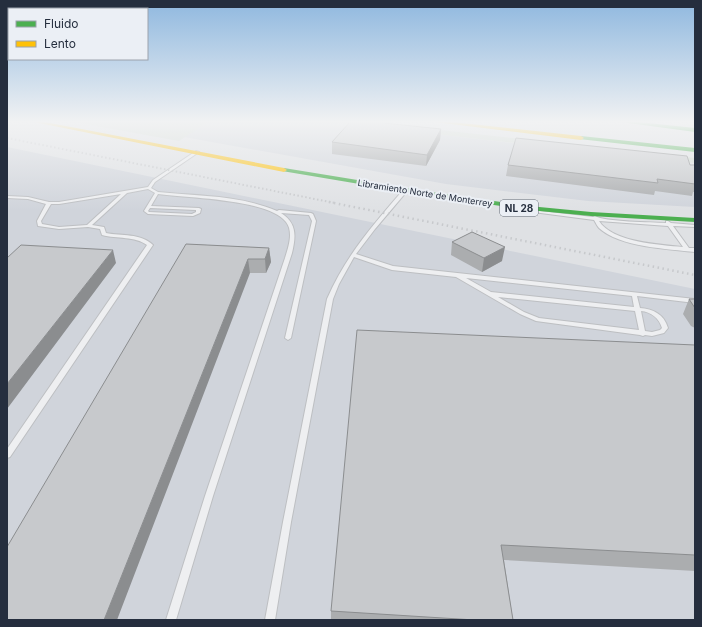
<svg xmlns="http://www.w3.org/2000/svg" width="702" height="627" font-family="Inter,sans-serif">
<rect width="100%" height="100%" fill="#dfe1e4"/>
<path fill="#d0d4db" d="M208,122H328L695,164V207L588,201L446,184L184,137Z
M7,147L695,289V620H7Z"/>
<path fill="#cfd8cf" d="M74,122H208L179,141Z
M327,122H368L695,158V163Z"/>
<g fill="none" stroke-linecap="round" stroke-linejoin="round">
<g stroke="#bdbfc2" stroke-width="2">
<path id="lane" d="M196,151L199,152L155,182L151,188L158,192C196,196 241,195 277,211L279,210L311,213L313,214L316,221L291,338L288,340L285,338L312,221L309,215L281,213C297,223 296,236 292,253L213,496L176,620H166L205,496L285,258C288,248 294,232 286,222C269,199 187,198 158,194L151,206L199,208L201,209L200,213L193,216L148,214L144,211L155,193L148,189L127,193L92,225L104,227L106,233C121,236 141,233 153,245L10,457L7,458V449L147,245C135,236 117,239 102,235L100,229L88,227L59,229L38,226L37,221L46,204L28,199L7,198V196L28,197L49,202H59L148,187L153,180ZM121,194L87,225L59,227L42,224L41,221L51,204H59ZM150,208L196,210V212L192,214L149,212L148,211Z
M404,189L408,190L375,229L356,254L393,266L695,299V303L637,296L640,308C653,309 664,314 668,328L664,333L652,336L645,335L643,336L640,335L536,321L520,314L456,277L392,270L354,257L339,284L333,299L291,522L275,620H265L283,522L327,299C346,255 374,224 404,189ZM466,278L632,296L634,307L491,292ZM498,297L635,311L639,330L539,318L524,312ZM641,311C651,312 659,318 662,328L660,330L652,332L645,331Z
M531,210L593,217L595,216C604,222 652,222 666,223V221H668L671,223L695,225V227L673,226L689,248H695V252C668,249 619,247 599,228C597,226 596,223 594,220L533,212L531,211ZM599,221L668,226L683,247C660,245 612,242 599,221Z"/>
</g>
<use href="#lane" fill="#eeeff1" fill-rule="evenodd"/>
<path fill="#4caf50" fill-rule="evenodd" d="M621,122H639L695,128V132Z
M581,136L695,148V152L579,139L578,138Z
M284,168L437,193L529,206L591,212L695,218V222L591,216L529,210L437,197L282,171V169Z"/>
<path fill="#ffc107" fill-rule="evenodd" d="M34,122H45L284,168L287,170L284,172Z
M435,122H453L581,136L584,138L581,140Z"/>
<path stroke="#c7c9cc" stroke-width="2" stroke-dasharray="1.5 2.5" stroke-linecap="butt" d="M7,138L335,203"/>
<path stroke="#c7c9cc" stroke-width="2.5" stroke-dasharray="1.5 3.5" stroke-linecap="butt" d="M329,202L695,275"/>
</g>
<path fill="#abadaf" d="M441,129L440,140L426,166L332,154V142Z
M508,165H695V192H693L692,196L655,191L654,195L506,176Z
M452,242L502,261L482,272L451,255Z
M186,244L269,248L271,262L266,273H250Z
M689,299H695V328L691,326L683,314Z
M695,345V571L504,560L513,620H331V611Z"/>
<path fill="#8b8d8f" d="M441,129L440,140L426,166L427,155Z
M505,247L502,261L482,272L484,258Z
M269,248L271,262L266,273L265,259Z
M113,250L116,263L7,409V384Z
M248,259L250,273L117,620H104Z"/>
<path fill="#c7c9cc" stroke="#8b8d8f" d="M350,122H374L441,129L427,155L332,142Z
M516,138L687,156L690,165H695V184L657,179L658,183L508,165Z
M472,232L505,247L484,258L452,242Z
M186,244L269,248L265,259H248L104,620H7V547Z
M21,245L113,250L7,384V258Z
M689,299H695V308Z
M357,330L695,345V555L501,545L513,620H475L331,611Z"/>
<linearGradient id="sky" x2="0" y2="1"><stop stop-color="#8fb8df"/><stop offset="0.58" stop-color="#f1f2f3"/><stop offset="1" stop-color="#f1f2f3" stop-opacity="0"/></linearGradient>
<rect width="702" height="210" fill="url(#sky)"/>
<g text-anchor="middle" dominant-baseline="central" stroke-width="4" stroke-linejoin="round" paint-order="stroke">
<g font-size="9" fill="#252e3e" stroke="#ebeff5">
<text transform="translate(425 193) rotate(9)">Libramiento Norte de Monterrey</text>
</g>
<rect fill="#ebeff5" stroke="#606875" stroke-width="1" x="500" y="200" width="38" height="16" rx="3"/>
<g font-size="10" font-weight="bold" fill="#252e3e">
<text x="519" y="208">NL 28</text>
</g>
</g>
<rect width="702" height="627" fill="none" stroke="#252e3e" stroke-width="16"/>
<rect x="8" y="8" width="140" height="52" fill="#ebeff5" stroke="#9ca2ac"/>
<rect x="16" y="21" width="20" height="6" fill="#4caf50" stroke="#9ca2ac"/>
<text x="44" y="28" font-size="12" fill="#252e3e">Fluido</text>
<rect x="16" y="41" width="20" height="6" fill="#ffc107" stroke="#9ca2ac"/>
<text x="44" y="48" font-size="12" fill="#252e3e">Lento</text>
</svg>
